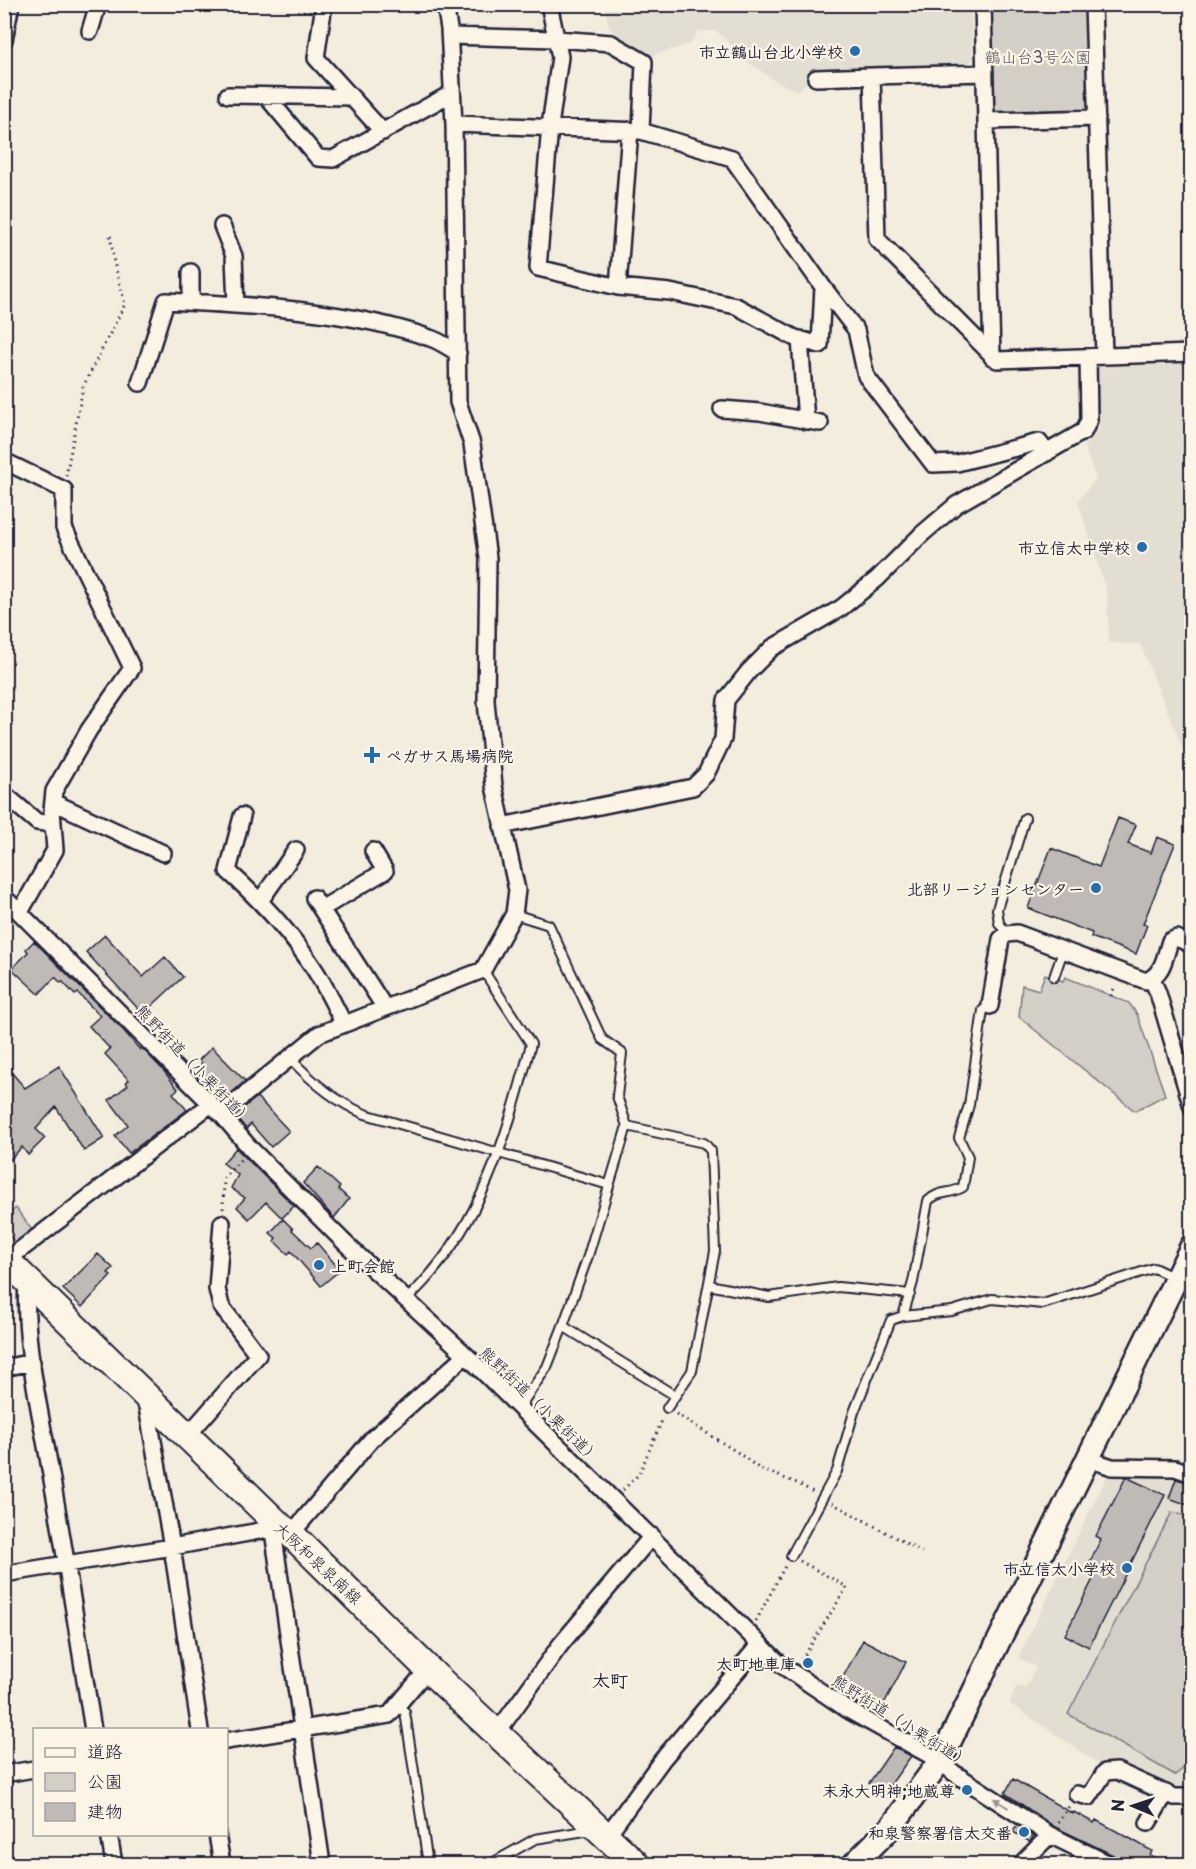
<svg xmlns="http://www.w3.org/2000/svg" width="1196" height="1869" font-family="'Playpen Sans','Klee One',sans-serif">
<rect width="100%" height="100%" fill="#f3edde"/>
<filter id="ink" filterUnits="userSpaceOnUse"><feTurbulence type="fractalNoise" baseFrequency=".0167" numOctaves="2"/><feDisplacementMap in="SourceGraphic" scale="12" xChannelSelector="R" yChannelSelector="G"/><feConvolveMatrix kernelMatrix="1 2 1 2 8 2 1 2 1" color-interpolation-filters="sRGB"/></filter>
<g filter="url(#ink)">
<path fill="#e3ded2" d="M602,5H971L973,59L967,65L813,69V79L810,80L797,91L777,82L748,62L717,31H698L690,44L650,56L613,34L609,27L605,7Z
M1191,364V769L1140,644L1109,643L1107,593L1078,501L1096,478L1084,446L1099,429L1095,367Z
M1109,1472H1175L1191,1477V1790L1175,1791L1162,1787L1120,1762L1102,1766L1009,1703L1017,1685L1025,1689L1036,1667L1018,1658Z"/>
<path fill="#d4cfc6" stroke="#7b7880" stroke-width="1.5" d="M988,5H1086L1089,107L1081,114L1000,115L991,109Z
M1045,974L1063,981L1065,977L1129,1003L1137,1014L1165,1095L1135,1111L1019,1017L1022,985L1039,990Z
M16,1208L32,1230L15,1243L5,1230L4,1218Z
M1172,1512L1192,1518L1191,1762L1175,1775L1068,1714Z"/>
<path fill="#bfbab6" stroke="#22223b" stroke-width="1.5" d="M1118,818L1136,825L1128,844L1151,853L1157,837L1175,844L1143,924L1147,925L1136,954L1091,937L1092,933L1028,908L1051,848L1099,867Z
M105,935L143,977L165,957L183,977L143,1014L86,952Z
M34,941L124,1031L140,1050L142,1048L163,1070L178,1089L173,1093L187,1110L129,1153L115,1136L128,1125L109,1100L128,1085L126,1082L129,1080L105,1054L110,1049L89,1026L100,1016L78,993L75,995L62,981L61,983L55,977L39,994L12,969L28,952L26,949Z
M212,1047L245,1081L227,1097L209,1078L207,1081L195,1070L202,1063L199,1060Z
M4,1064L25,1088L59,1066L104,1138L84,1151L56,1107L36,1129L45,1138L28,1155L22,1147L4,1166Z
M257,1097L289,1131L271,1147L251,1124L246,1129L235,1115Z
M236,1148L294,1206L282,1218L266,1202L249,1219L237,1207L245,1198L231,1188L238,1175L223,1163Z
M318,1167L340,1187L338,1189L349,1199L334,1218L303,1183Z
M283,1219L293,1229L292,1230L311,1248L317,1243L340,1270L321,1286L291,1251L288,1254L274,1241L276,1238L270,1233Z
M98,1254L113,1268L108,1273L111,1276L82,1307L63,1289Z
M1126,1477L1165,1495L1089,1647L1065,1635L1094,1577L1085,1572L1101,1539L1096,1536Z
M1176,1479L1191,1483V1506L1169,1498Z
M863,1640L906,1662L878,1715L836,1690Z
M894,1747L911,1756L884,1794L869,1783Z
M1013,1779L1073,1814L1074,1812L1094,1823L1096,1820L1131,1839L1152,1851L1150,1855L1169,1864H1125L1113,1855L1055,1827L1005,1793Z
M1017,1825L1033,1836L1030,1842L1013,1832Z"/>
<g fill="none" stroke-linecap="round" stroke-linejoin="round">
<g stroke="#22223b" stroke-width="12">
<path id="lane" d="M514,914L549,925L602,1039L622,1053L617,1096L627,1126L704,1143L711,1151L715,1251L692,1371L667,1408
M1007,934L999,923L997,909L1025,818
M1054,977L1063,951
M290,1058C311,1081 336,1102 365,1114L609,1185
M709,1285L769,1297L838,1287L910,1294
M406,1300C480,1231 506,1139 531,1044L483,970
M903,1316L913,1282L928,1201C939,1190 950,1195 963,1187L968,1157L959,1138L969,1105L983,1010L990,1006
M563,1326L674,1395
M519,1408L547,1367L563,1326L588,1256L627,1126
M791,1556L837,1471L854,1412L891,1320L903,1316L952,1311L992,1299L1043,1304L1154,1268L1173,1277
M397,1706L405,1712L428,1864
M493,1864L494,1862L535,1839L591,1830"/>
</g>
<g stroke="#22223b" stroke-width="20">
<path id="street" d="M324,4L316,58L383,132
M983,4L992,357
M1093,4L1104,356
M90,31L98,4
M450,36L556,39L611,43L644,62L641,131
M4,40L11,4
M985,73L872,76L877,239L997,360L1192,353
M816,78L872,76
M228,95L351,97
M266,96L318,158L333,159L452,93
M986,121L1097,118
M454,124L641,131L732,158L823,287L820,345L795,338L736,306L670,292L618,287L538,268L550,126L560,57L549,4
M222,226L234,256L236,305
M191,272V302
M618,287L630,130
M823,287L856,330L866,376L933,464L957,463L1039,442L1047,453
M800,339L806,421
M140,383L166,301C250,305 351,310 430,338C440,341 449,348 458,353
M722,409L760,412L820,423
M4,461L64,490V528L132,668L89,730L54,791L52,810L55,850L20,912
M4,794L37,822L53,824
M53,802L163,853
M242,816L228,871C260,900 289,930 313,967C325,985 334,1005 344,1024
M502,826L693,787L706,774L723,739L726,700L749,671L772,648L841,608L877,579L922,534L956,505L1084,431L1089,420L1088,357
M4,897L221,1114L250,1148L346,1244L466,1355L780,1664L848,1710L940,1761L954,1773L1050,1835L1109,1864
M314,898L385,1008
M260,901L296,850
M321,909L385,871L373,851
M1152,979L1158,993L1192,1107
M990,1006L1001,939L1007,934L1017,933L1146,981C1163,975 1165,956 1170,941L1177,938L1192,945
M221,1114L319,1034L483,970L514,914L517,890L494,786L486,701L488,558L472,444L458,402L454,124L449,29L445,4
M7,1260L211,1104
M27,1280C23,1343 40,1408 50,1469C66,1556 79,1643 93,1730
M4,1368L32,1362
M188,1435L258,1355L221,1306L217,1289L222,1223
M1088,1459L1112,1467L1175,1468L1192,1474
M281,1527L274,1538L322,1864
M291,1534L372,1439L466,1355
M4,1574L172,1547L145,1396
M200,1730L172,1547L281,1527
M496,1734L561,1644L652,1536
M226,1741L389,1715L428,1669
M4,1774L34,1769
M1077,1794L1089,1797L1105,1772L1117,1771L1174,1797H1185L1192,1795
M1148,1823L1166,1793
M109,1834L114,1864
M217,1834L222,1864
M606,1837L662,1760L760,1644
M4,1862L5,1864
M1021,1864L1050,1835"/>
</g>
<g stroke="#22223b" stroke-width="27">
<path id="secondary" d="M854,1864L891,1827L940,1761L1192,1246"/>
</g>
<g stroke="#22223b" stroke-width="30">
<path id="primary" d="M4,1258L281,1527L291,1534L428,1669L636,1864"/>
</g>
<path stroke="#22223b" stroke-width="3" stroke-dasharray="1.5 4.5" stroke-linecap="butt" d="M66,476L83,387L125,304L113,258L110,232
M1111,996L1115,986
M223,1209L224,1178L241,1159
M676,1414L737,1452L760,1469L797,1483L813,1492
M623,1490L639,1474L663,1418
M832,1503L922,1552
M800,1561L847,1587L801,1661
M756,1621L785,1566
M1058,1823L1069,1806"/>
<use href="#lane" stroke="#fcf5e5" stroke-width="8"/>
<use href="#street" stroke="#fcf5e5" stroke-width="15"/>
<use href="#secondary" stroke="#fcf5e5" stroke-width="22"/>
<use href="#primary" stroke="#fcf5e5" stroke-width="26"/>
</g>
<defs><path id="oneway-solid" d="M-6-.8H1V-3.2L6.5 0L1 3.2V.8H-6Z" transform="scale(1.5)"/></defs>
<use fill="#9a9698" href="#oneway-solid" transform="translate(1001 1803) rotate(-147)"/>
</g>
<g fill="#1f6fb2" stroke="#fcf5e5" stroke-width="2">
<circle cx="855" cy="51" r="6"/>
<circle cx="1142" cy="547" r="6"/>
<path d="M369 746h6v6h6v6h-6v6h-6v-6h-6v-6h6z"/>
<circle cx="1096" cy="888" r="6"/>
<circle cx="319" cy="1265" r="6"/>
<circle cx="1127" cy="1568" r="6"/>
<circle cx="808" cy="1663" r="6"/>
<circle cx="967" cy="1790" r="6"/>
<circle cx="1024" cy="1832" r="6"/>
</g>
<g text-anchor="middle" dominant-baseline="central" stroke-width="4.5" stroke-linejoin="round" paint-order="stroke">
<g font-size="16" font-weight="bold" fill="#22223b" stroke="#fcf5e5" text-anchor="end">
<text x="843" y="51">市立鶴山台北小学校</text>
<text x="1130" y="547">市立信太中学校</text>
<text x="386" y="755" text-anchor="start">ペガサス馬場病院</text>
<text x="1084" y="888">北部リージョンセンター</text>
<text x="331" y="1265" text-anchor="start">上町会館</text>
<text x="1115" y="1568">市立信太小学校</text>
<text x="796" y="1663">太町地車庫</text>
<text x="955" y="1790">末永大明神;地蔵尊</text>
<text x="1012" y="1832">和泉警察署信太交番</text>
</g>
<g font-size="16" fill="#575665" stroke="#fcf5e5">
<text x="1038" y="56">鶴山台3号公園</text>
</g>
<g font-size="16" fill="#22223b" stroke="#fcf5e5">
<text transform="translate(195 1064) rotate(46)">熊野街道（小栗街道）</text>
<text transform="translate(541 1404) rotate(44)">熊野街道（小栗街道）</text>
<text transform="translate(319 1562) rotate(43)">大阪和泉泉南線</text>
<text transform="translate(902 1720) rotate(32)">熊野街道（小栗街道）</text>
</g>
<g font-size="18" font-weight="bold" fill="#22223b" stroke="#fcf5e5">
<text x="610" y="1679">太町</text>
</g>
</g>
<rect width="1196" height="1869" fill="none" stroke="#fcf5e5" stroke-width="24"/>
<rect x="12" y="12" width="1172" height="1845" fill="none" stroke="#22223b" stroke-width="2" filter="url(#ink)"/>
<rect x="33" y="1728" width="195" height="108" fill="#fcf5e5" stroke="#a5a1a1" stroke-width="1.5"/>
<rect x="45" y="1748" width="30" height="9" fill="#fcf5e5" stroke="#a5a1a1" stroke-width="1.5"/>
<text x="87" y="1758" font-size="18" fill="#22223b">道路</text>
<rect x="45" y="1773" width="30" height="18" fill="#d4cfc6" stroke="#a5a1a1" stroke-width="1.5"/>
<text x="87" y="1788" font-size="18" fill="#22223b">公園</text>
<rect x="45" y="1803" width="30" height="18" fill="#bfbab6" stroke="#a5a1a1" stroke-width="1.5"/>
<text x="87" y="1818" font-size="18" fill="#22223b">建物</text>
<g transform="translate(1133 1806) rotate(272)" stroke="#fcf5e5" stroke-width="4.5" paint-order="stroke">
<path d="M0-4.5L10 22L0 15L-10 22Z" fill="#22223b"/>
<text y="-9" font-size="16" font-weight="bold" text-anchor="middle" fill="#22223b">N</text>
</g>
</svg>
